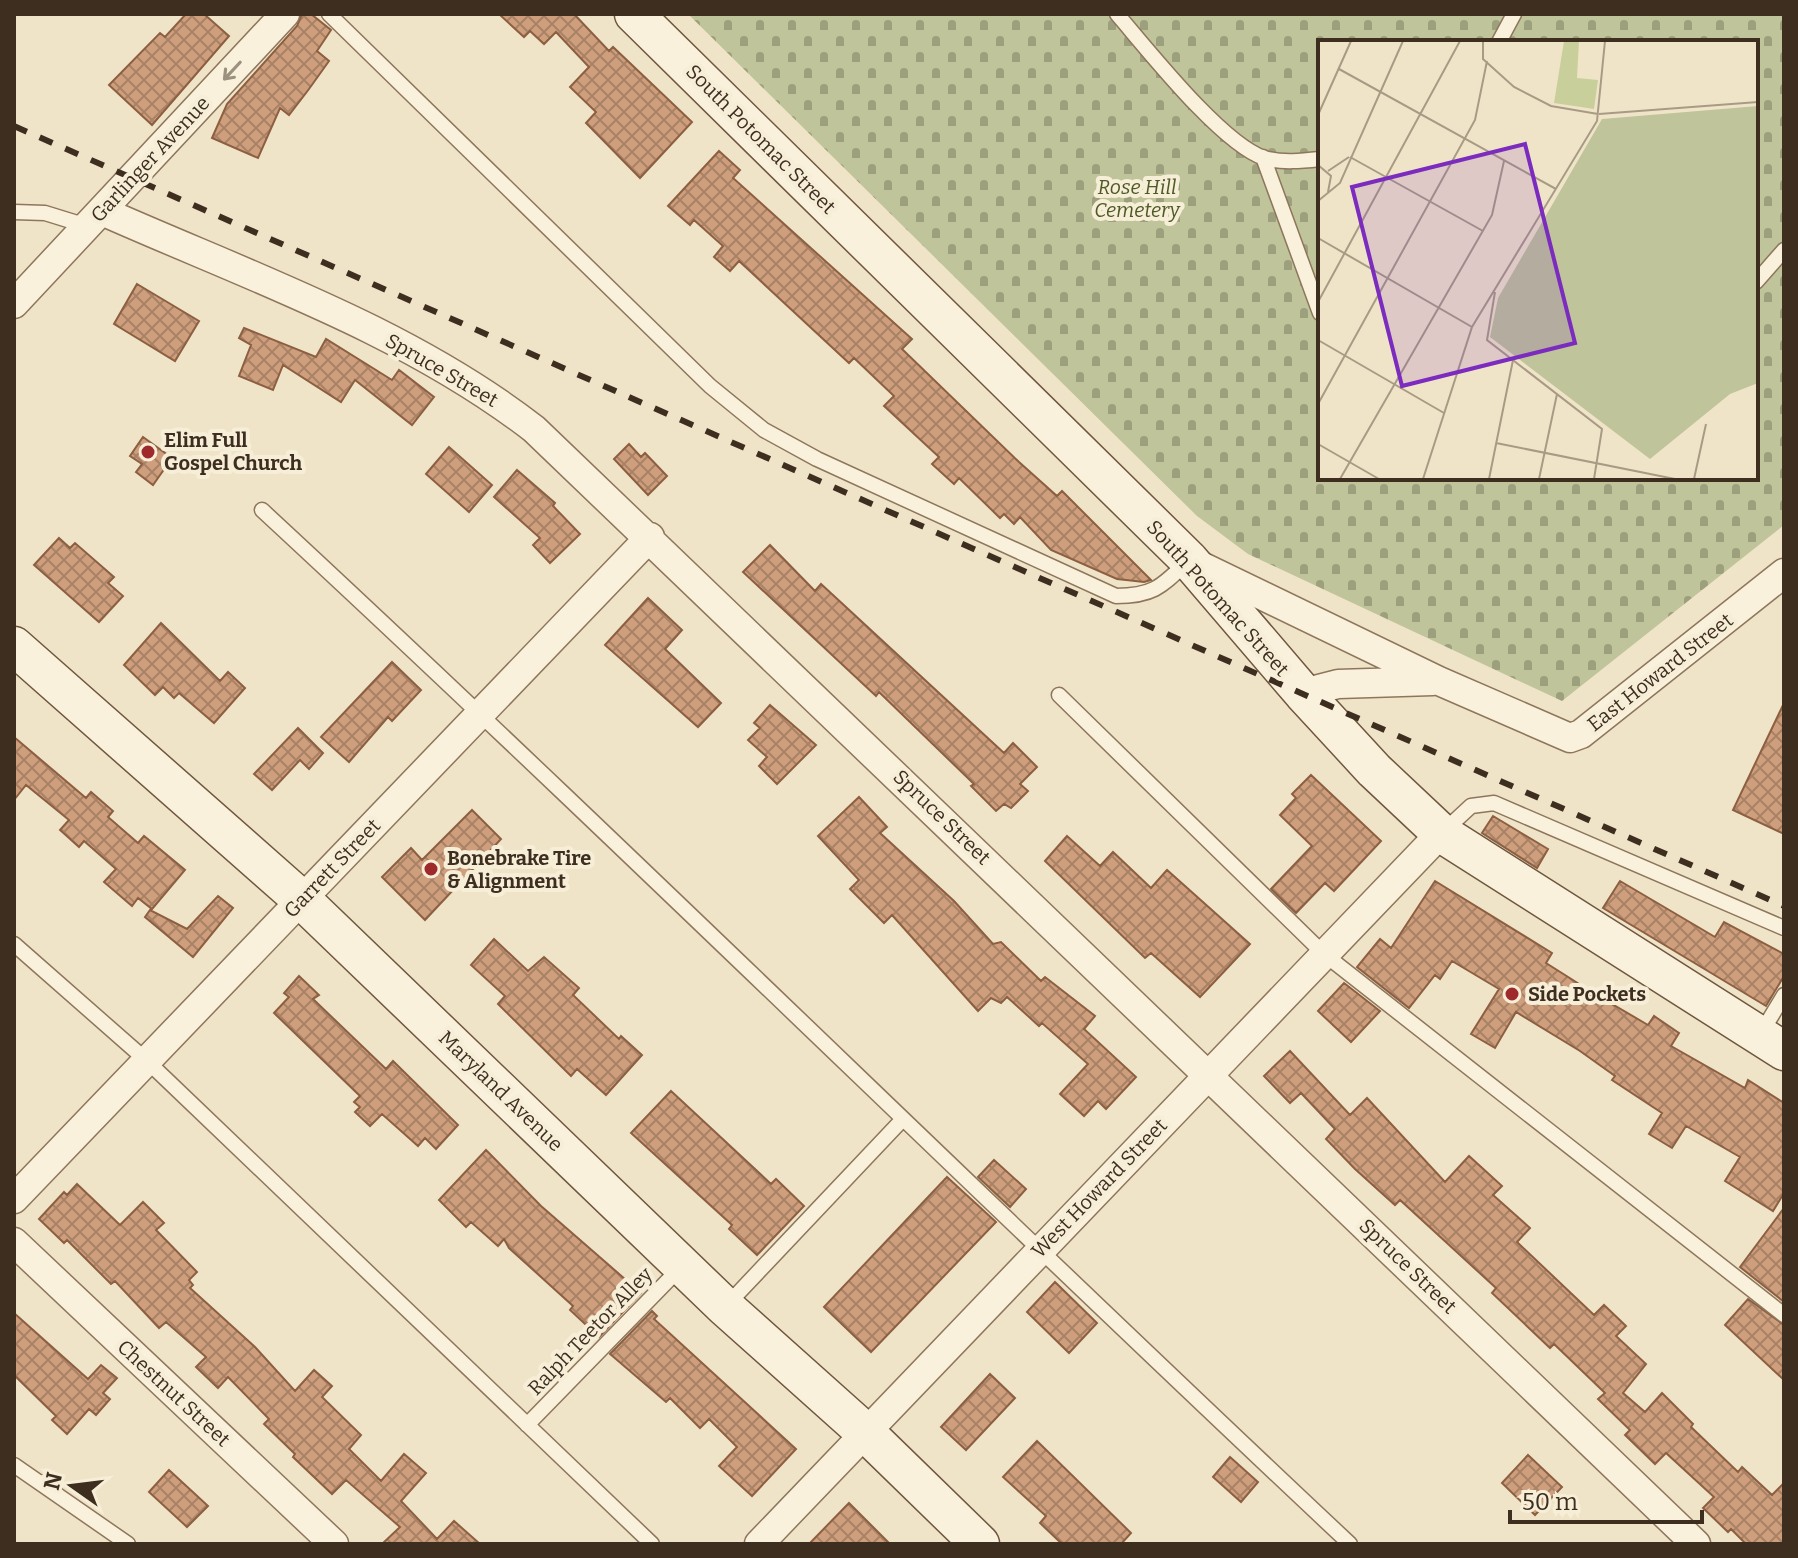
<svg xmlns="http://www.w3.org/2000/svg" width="1798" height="1558" font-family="Bitter,serif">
<defs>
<pattern id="cemetery-stones" width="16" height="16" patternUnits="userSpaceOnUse" patternTransform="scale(2)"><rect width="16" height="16" fill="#bfc49a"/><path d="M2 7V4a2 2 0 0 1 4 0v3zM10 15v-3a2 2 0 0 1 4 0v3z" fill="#9ca07d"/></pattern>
<pattern id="building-cross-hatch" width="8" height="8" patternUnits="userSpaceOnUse" patternTransform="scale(2)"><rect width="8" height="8" fill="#cf9f7d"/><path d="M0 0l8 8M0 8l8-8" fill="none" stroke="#a98266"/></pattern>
</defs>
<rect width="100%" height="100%" fill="#f0e4c8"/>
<path fill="url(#cemetery-stones)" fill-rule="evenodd" d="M688,14H1784V525L1562,701L1248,554L1197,516ZM1320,42H1756V478H1320Z"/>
<path fill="url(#building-cross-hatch)" stroke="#8d5f41" stroke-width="2" d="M186,14H204L229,36L152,125L109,85L160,33L165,37Z
M302,14H311L331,30L317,51L329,61L309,89L289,115L280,108L258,158L212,138L227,104L297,26Z
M499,14H574L609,51L613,47L692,122L640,178L586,123L596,112L570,87L589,67L556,32L544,44L530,31L524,37Z
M719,151L740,170L733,178L912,339L902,349L1019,462L1057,496L1062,491L1151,580L1144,582L1117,579L1051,550L1020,517L1014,524L1004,514L1000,518L959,478L954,484L932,464L939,457L884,406L894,396L854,358L849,363L739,261L730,271L714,257L723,246L694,220L690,225L668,206Z
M137,284L199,321L175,361L114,324Z
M244,328L316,357L326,339L392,380L399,370L434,397L412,425L355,380L341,402L283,365L273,390L239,376L251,345L239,338Z
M143,437L172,458L153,485L136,472L142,464L130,456Z
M629,444L641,457L645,453L667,476L648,495L614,459Z
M449,447L492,485L469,512L426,474Z
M517,470L555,503L553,506L580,534L550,563L533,545L540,538L494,497Z
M59,538L70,548L75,543L114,577L108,583L123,596L99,622L34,565Z
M770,545L815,591L821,584L1004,753L1013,743L1037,767L1020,784L1028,791L1011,808L1004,804L996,811L971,786L974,784L879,692L876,696L743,572Z
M648,598L682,630L665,649L721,703L698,727L605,645Z
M161,623L220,681L228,672L245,688L214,723L179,693L174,698L163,687L155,695L124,665Z
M392,662L421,690L392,721L388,717L349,762L321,737Z
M1784,703V834L1733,810Z
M770,705L816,745L777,784L759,766L767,757L748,740L760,728L754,723Z
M298,728L323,753L309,769L300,760L272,790L254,774Z
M14,737L86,798L91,792L113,811L108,817L138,843L144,836L185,870L152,909L138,898L132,906L104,882L116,869L84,841L79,847L60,830L69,820L26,785L14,800Z
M1311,775L1381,841L1334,891L1325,883L1296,913L1271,889L1312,846L1280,815L1296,798L1292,794Z
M859,797L887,827L880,833L954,901L993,944L1001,942L1041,981L1045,977L1095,1016L1084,1029L1136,1077L1106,1109L1098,1101L1084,1116L1060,1094L1088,1064L1042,1023L1039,1026L1007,997L1001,1003L991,998L978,1011L892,915L884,923L850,889L859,880L818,836Z
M472,810L501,839L425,920L382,877L411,848L422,860Z
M1493,816L1548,849L1537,868L1482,833Z
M1067,836L1100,866L1113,852L1151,888L1167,870L1250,944L1200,997L1151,953L1145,958L1045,861Z
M1435,881L1552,953L1546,963L1595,994L1648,1025L1654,1016L1679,1033L1671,1046L1745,1088L1748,1080L1784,1103V1193L1773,1211L1725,1181L1740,1157L1686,1126L1672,1148L1649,1134L1662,1113L1612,1080L1615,1076L1580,1051L1516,1012L1495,1048L1471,1034L1499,989L1452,961L1440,979L1435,975L1409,1008L1357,967L1380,939L1391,948Z
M1620,881L1715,937L1724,922L1784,954V976L1766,1006L1603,908Z
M218,896L233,908L193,957L145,917L150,910L187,929Z
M494,939L528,971L544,957L579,988L573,995L619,1039L621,1036L642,1055L606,1095L577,1069L571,1076L498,1004L505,996L471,965Z
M299,976L319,995L313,999L386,1069L393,1061L458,1125L436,1149L425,1138L418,1146L382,1114L370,1126L355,1112L360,1107L354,1102L360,1096L274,1013L289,997L284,993Z
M1344,983L1380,1011L1351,1042L1318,1011Z
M1290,1051L1350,1115L1367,1098L1445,1182L1469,1156L1502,1186L1493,1195L1530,1228L1517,1242L1594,1315L1604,1305L1626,1326L1616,1336L1646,1364L1623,1393L1645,1412L1662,1393L1693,1424L1691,1427L1738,1472L1742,1467L1772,1495L1784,1483V1544H1746L1731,1529L1728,1532L1703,1508L1714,1497L1666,1453L1655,1464L1625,1435L1630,1430L1598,1399L1605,1393L1554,1344L1550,1348L1492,1293L1496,1288L1400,1200L1395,1205L1355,1169L1326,1139L1335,1129L1301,1093L1290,1103L1264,1076Z
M671,1091L771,1184L776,1179L804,1206L757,1255L729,1229L732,1225L631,1133Z
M486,1150L541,1206L641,1293L599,1337L570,1310L573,1306L509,1248L504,1239L498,1246L471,1222L466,1227L439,1200Z
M994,1160L1026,1189L1010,1207L978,1177Z
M947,1177L996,1222L871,1352L824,1307Z
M77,1184L120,1225L143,1202L164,1223L156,1230L197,1272L189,1280L193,1285L190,1288L255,1347L295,1391L314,1370L332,1386L322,1397L361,1435L349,1449L381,1481L404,1454L426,1473L401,1501L437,1539L454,1521L480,1544H382L400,1527L346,1480L332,1494L293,1457L295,1454L264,1424L269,1419L228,1377L218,1388L196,1367L206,1357L166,1322L159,1328L115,1281L111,1284L67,1240L64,1243L39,1219L64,1192L67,1195Z
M1784,1208V1302L1740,1267Z
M1055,1282L1097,1323L1069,1353L1027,1312Z
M1748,1299L1784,1325V1380L1725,1325Z
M652,1311L657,1316L654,1319L796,1449L752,1496L719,1466L737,1447L709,1419L700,1428L670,1398L666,1402L610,1354Z
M14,1313L88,1379L101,1365L117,1378L103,1393L110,1399L96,1415L89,1409L67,1434L52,1420L56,1416L14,1375Z
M990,1374L1015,1398L966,1450L941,1427Z
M1037,1441L1131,1533L1121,1544H1062L1040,1523L1046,1516L1003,1477Z
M1528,1455L1562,1487L1535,1515L1502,1483Z
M1230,1457L1258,1482L1241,1502L1213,1477Z
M169,1470L208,1506L187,1527L149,1492Z
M849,1503L890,1544H809Z"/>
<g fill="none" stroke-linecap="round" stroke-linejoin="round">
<g stroke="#8d765c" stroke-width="17">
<path id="lane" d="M329,14L710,386L764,430L817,459L1116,596C1154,596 1162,586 1188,561
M1117,14C1148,50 1221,143 1264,158C1282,163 1302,161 1320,159
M1499,42L1514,14
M1263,157L1320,313
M14,212L45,213L87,226
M1756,282L1784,250
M262,510C629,850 985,1202 1350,1544
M1059,695L1324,954L1784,1315
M1444,831L1471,806L1494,803L1784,928
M14,944L146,1060L652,1544
M1760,1035L1784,995
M725,1307L902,1120
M527,1425L682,1266
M14,1465L128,1544"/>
</g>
<g stroke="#8d765c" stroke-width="31">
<path id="street" d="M102,211C248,276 406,330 534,429L1696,1544
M14,304L285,14
M1197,564L1439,681L1570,738L1581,734L1784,573
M1303,693L1338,684L1433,681
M14,1199L650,537
M14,1242L334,1544
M759,1544L1441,833"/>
</g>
<g stroke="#6f573f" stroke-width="41">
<path id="secondary" d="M634,14L1189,560L1303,693L1374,770L1441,833L1784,1051
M14,646L302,900L725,1307L866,1433L980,1544"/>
</g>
<use href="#lane" stroke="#faf1dc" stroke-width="14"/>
<use href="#street" stroke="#faf1dc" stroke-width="28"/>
<use href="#secondary" stroke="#faf1dc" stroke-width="38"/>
<path stroke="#3d2e20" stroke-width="6" stroke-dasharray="14 14" stroke-linecap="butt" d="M14,126L1784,906"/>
</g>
<defs><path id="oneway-shaft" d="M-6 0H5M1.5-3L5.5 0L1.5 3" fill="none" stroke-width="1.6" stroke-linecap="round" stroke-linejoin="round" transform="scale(2)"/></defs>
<use stroke="#9c907e" href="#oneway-shaft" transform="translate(232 71) rotate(133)"/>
<g fill="#9e2a2b" stroke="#f7eed8" stroke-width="3">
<circle cx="148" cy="452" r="8"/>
<circle cx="431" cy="869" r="8"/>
<circle cx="1512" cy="994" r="8"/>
</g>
<g text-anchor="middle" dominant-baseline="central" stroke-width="8" stroke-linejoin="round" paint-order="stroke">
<g font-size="20" fill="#3d2e20" stroke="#f7eed8">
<text transform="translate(761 139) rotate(45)">South Potomac Street</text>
<text transform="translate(150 159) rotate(-47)">Garlinger Avenue</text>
<text transform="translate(442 370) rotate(30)">Spruce Street</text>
<text transform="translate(1218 598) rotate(48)">South Potomac Street</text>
<text transform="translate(1660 672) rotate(-38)">East Howard Street</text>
<text transform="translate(942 817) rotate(44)">Spruce Street</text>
<text transform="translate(332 868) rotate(-46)">Garrett Street</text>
<text transform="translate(501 1091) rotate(44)">Maryland Avenue</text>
<text transform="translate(1099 1188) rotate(-46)">West Howard Street</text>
<text transform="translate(1408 1266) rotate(44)">Spruce Street</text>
<text transform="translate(590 1331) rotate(-46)">Ralph Teetor Alley</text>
<text transform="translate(174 1393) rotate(43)">Chestnut Street</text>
</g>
<g font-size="20" font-style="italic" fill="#4d5a26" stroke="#f7eed8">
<text x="1137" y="187">Rose Hill<tspan x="1137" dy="23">Cemetery</tspan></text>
</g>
<g font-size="20" font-weight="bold" fill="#3d2e20" stroke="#f7eed8" text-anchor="start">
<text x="164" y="440">Elim Full<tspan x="164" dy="23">Gospel Church</tspan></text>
<text x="447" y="858">Bonebrake Tire<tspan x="447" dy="23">&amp; Alignment</tspan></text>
<text x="1528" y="994">Side Pockets</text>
</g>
</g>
<g transform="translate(1318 40)">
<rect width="440" height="440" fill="#f0e4c8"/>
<path d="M440,66V343L412,354L332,419L172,297L180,258L284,79Z" fill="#bfc49a"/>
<path d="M246,1H261L259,38L280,40L276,69L236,63Z" fill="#c9cf9b"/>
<path fill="none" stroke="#a89b85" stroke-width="2" d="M165,1V19L196,47L233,66L280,74M21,29L238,149M281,74L440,62M0,75L33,1M32,117L165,191M0,125L13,136L10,152M10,131L31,117M0,161L22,143L85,1M0,198L154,287M177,252L169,300L284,389L276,439M0,262L142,1M0,300L126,373M0,364L157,80L169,21M178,403L357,439M0,404L61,439M22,439L174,175L186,121M105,439L154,287L279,81L287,1M171,439L195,320M221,439L239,354M376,439L388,384"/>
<path fill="#7b2cbf" fill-opacity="0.15" stroke="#7b2cbf" stroke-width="4" d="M207,104L257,303L84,346L34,147Z"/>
<rect width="440" height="440" fill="none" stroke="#3d2e20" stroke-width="4"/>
</g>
<rect width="1798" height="1558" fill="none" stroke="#3d2e20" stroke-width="32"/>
<g transform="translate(72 1486) rotate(284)" stroke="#f7eed8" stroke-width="6" paint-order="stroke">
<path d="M0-6L14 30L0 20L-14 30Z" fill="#3d2e20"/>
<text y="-12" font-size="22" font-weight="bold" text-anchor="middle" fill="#3d2e20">N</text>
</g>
<path d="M1510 1510v12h192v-12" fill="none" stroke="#3d2e20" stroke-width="4"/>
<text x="1522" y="1510" font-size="24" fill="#3d2e20" stroke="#f7eed8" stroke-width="6" paint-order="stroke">50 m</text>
</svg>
